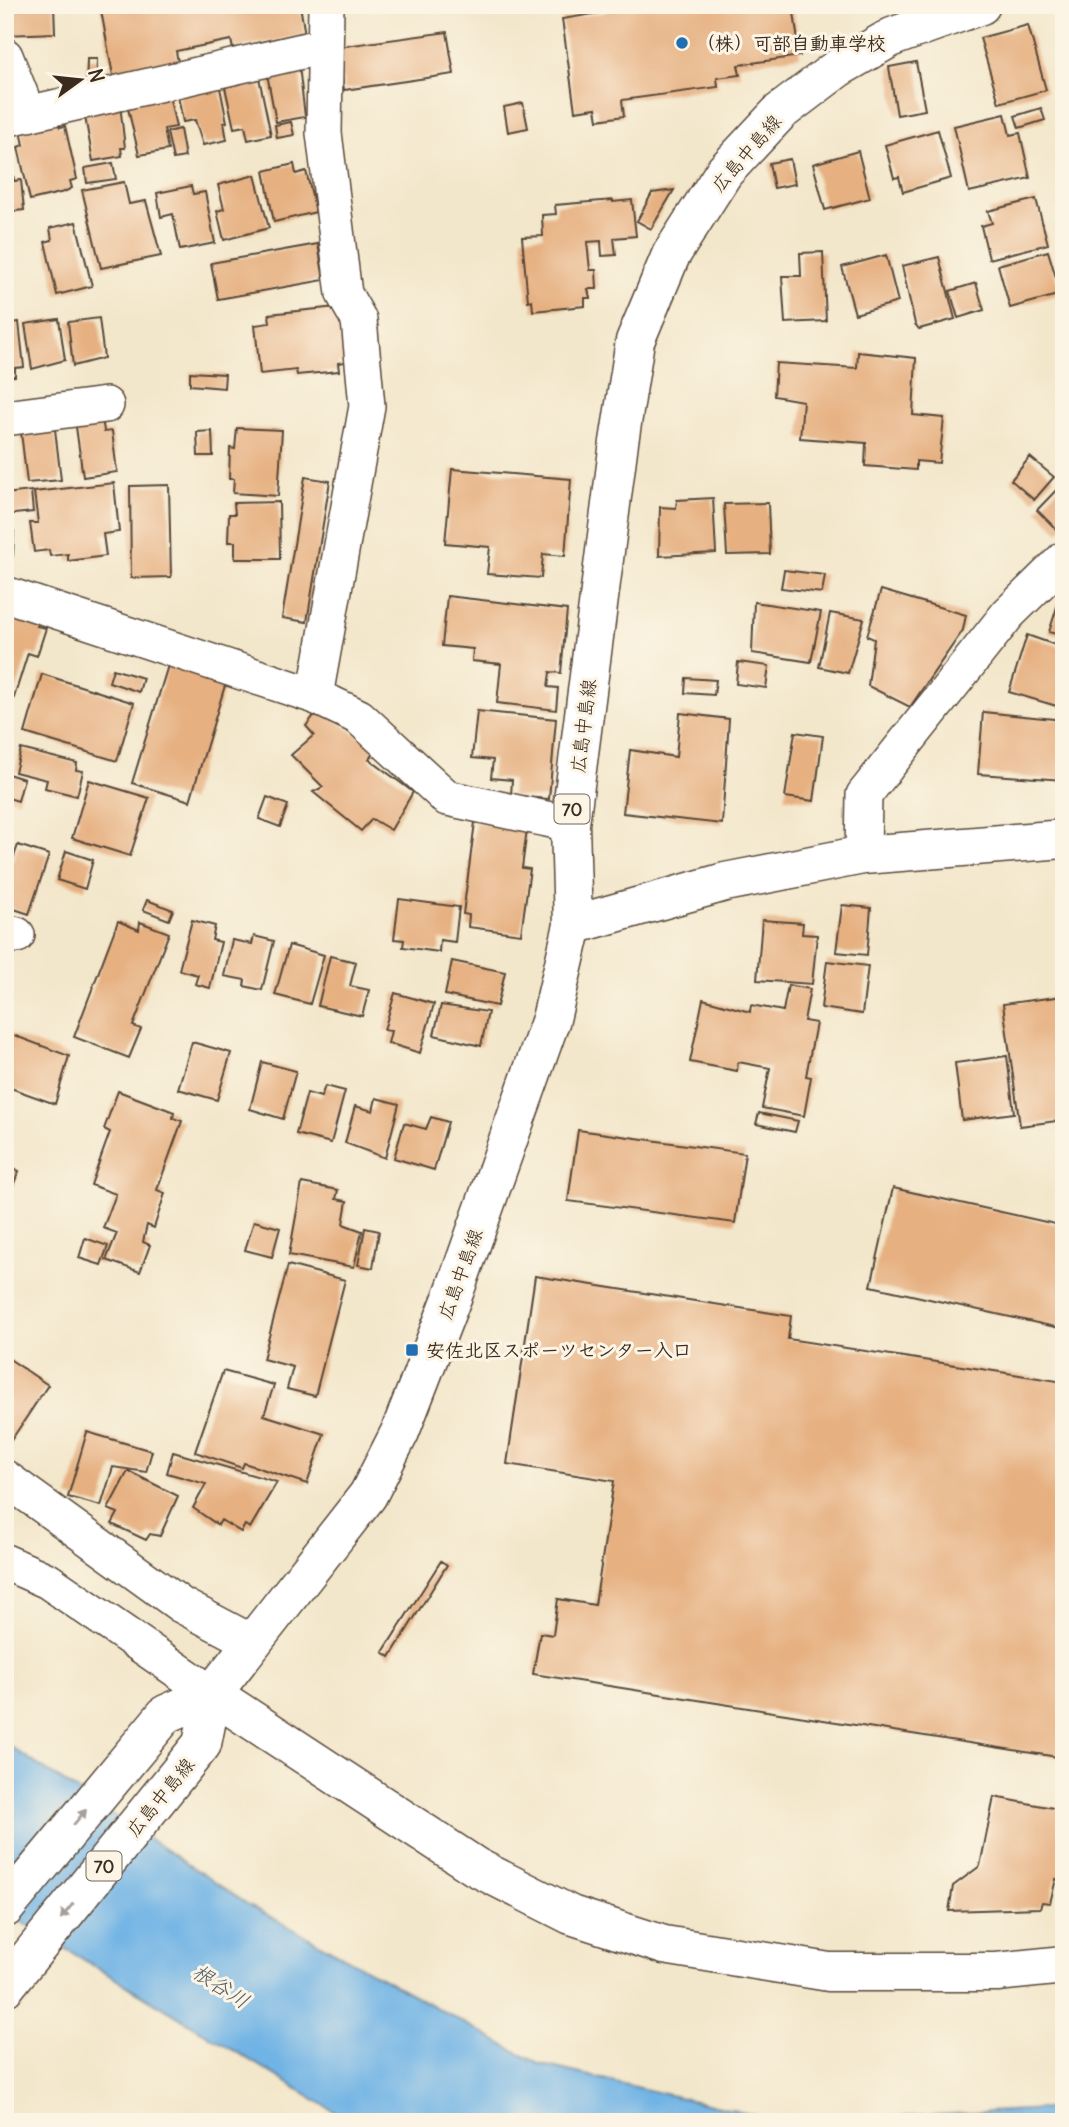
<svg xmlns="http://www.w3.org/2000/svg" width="1069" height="2127" font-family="Delius,'Klee One',sans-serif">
<rect width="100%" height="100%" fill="#fcf5e5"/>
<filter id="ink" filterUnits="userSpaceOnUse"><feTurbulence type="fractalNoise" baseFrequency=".0143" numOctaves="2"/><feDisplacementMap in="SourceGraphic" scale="14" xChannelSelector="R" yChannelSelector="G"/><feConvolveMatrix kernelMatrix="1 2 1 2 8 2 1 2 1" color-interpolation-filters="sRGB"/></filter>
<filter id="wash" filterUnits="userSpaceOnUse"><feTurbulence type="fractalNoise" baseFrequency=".00686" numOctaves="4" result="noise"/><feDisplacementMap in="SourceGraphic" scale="28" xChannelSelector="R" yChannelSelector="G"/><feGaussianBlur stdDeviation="1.57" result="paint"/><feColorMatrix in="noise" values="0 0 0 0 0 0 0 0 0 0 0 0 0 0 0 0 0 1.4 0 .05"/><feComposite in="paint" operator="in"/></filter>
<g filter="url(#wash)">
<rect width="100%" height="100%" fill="#f3e7cb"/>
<path fill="#70b3e5" stroke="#566e82" stroke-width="2" d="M5,1743L249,1905L539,2064L783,2122H352L5,1912Z
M1064,2108V2122H794Z"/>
<g id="blocks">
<path fill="#e6b081" d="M5,5H54L55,33L5,35Z
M100,5H300L305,35L233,49L231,40L176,51L179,68L114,81Z
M793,5L800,56L738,65L740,75L717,78L718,87L622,100L624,116L598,120L596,108L575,111L562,19L606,12L605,7L614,5Z
M1028,25L1046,90L999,103L980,38Z
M447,32L454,74L344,90L338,47Z
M298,57L305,117L276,122L265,63Z
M87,59H97L96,94L86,93Z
M916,62L925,110L897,115L889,67Z
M257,68L271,135L248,140L245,126L234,128L225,87L242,83L239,72Z
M218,78L227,122L224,123L227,140L203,145L195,120L183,122L178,96Z
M169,95L176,127L164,129L168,150L139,155L127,104Z
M523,103L528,128L508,132L504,107Z
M120,104L125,148H121L122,156L93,161L84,111Z
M1041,108L1045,120L1019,128L1015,116Z
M1005,114L1010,135L1020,133L1030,178L969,192L954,126Z
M58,120L60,127L65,126L77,179L70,181L72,188L64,192L30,200L18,147L24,145L21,131Z
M291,122L294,135L277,138L275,125Z
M180,129L185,157L173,159L167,132Z
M938,130L951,178L903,192L899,177L894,178L885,145Z
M5,145H9L14,181L21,180L24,210L5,212Z
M858,151L870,198L825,210L813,164Z
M790,159L795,184L774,188L769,163Z
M113,163L116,179L87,183L85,168Z
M294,164L296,174L306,171L316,212L274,222L264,171Z
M255,175L269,228L224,240L217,211L224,209L218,185Z
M124,182L129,204L146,201L161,256L101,268L82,190Z
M191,186L193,194L205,192L215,243L180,250L173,214L161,217L157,193Z
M674,190L651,229L637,221L652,193Z
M1036,199L1048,244L989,259L981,226L992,223L988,211Z
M613,200V202L632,200L636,236L614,238L616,255L602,256L601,241L587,242L590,270H596L597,289H588L590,298H585V306L533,311L532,300L528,301L522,237L543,236L542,215L556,214L555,205Z
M76,222L92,286L57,295L45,242L52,240L50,228Z
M318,244L324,280L218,299L211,263Z
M1048,251L1061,294L1010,308L998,265Z
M823,252L826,321L785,323L782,276H801L800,253Z
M886,255L898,302L855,314L842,267Z
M939,257L955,319L919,329L915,324L902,266Z
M976,283L984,310L958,318L950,291Z
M337,307L348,317L353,361L338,363L339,371L297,375L296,370L260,374L255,325L270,323L269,314Z
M99,318L104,358L73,366L68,322Z
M59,319L65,360L32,369L25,324Z
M19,322L24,367L15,368V376L5,377V324Z
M858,352L916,358L913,415L944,418L939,463L916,461V470L865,466L866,443L800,438L803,401L774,396L776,363L857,368Z
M190,372L225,374L224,388L190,385Z
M102,417L104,432L112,431L117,472L83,477L75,420Z
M237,428L282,430L278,496L233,493L234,479H229L230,448L235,449Z
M55,429L61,480L27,483L21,432Z
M212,431L213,456H198L197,432Z
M1030,457L1054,477L1034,500L1011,480Z
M452,469L571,479L565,556L543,554L541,578L487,574L490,547L445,543Z
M305,477L330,481L307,622L282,618Z
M1064,482V527L1059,532L1037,510Z
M114,483L119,532L103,534L106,556L68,561V554L50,556L49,550L34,552L30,523H38L34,492Z
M169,485L171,577L131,578L130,486Z
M31,491L33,512L5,515V494Z
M713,498L716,553L659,556L660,507L676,508L677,500Z
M279,502L280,559H235V542H228L229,514H235L234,503Z
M768,503L770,554L727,555L724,504Z
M5,531H14L13,556L5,555Z
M784,570L825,575L822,593L781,588Z
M881,590L966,615L963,630L910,707L868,686L874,639L867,636Z
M447,596L567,610L561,673L550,672L548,687L558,688L556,710L497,703L501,664L472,661L473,649L442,646Z
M1060,598L1064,599V636L1049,632Z
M754,602L821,612L811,662L752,653Z
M5,609L39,619L37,626L46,628L37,656L28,653L6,723Z
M830,613L864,619L848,673L819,667Z
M1027,635L1064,648V693L1060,707L1009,692Z
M169,662L227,679L190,801L132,783Z
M738,662L769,666L766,688L736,684Z
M113,669L143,678L139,692L109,682Z
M42,674L134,703L117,761L25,733Z
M686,678L716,680L714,695L685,693Z
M320,708L376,749L369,759L413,792L391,830L372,819L361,831L313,792L323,787L291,755L314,735L306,726Z
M477,711L556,719L549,799L511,796L512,780L491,778L493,760L472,758Z
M983,712L1064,720V780L978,774Z
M680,713L729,719L722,824L623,813L630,750L676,757Z
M795,732L823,736L814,801L785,797Z
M21,749L77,763L76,770L83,771L77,796L45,788L47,780L15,772Z
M8,774L24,779L18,801L5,797Z
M89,780L149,798L130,856L72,838Z
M267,797L288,805L280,827L259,819Z
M475,822L527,829L522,868L530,869L521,934L468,927L469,915L463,914Z
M18,845L49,855L29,914L5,906V860L12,862Z
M66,851L93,860L85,889L57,880Z
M399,899L459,907L455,942L440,940L439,952L403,947L404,940L394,939Z
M147,900L173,910L169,920L143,910Z
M842,905L871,908L867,955L836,952Z
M192,920L215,926L212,940L221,942L210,988L195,984L198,975L179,970Z
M762,920L803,923L802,934L817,935L812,984L757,980Z
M118,921L139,930L140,922L169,933L133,1026L141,1029L129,1058L74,1037Z
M254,936L274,941L262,990L244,986L245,980L224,976L232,940L252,944Z
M289,945L324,955L310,1004L275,995Z
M330,956L356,962L350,986L369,990L362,1016L318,1006Z
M452,961L505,972L497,1006L445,995Z
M827,961L868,966L862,1014L821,1008Z
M788,985L810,989L804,1021L816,1023L806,1076L811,1077L804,1116L762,1108L770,1068L738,1062L737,1071L690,1062L703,999L750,1012L751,1005L783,1011Z
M395,993L434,1004L420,1053L388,1043L391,1031L384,1030Z
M1064,996V1120L1020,1126L1003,1004Z
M441,1005L488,1012L481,1046L434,1035Z
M5,1032L69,1056L55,1104L5,1086Z
M192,1042L231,1053L217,1100L178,1089Z
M1007,1056L1014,1113L962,1120L955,1063Z
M262,1062L296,1071L283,1119L250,1109Z
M325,1086L345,1091L331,1143L296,1134L307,1093L321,1097Z
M118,1091L174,1112L173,1118L182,1121L157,1190L165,1193L154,1228L147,1225L143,1242L150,1245L140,1272L106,1260L117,1233L103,1228L116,1194L91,1185L110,1132L104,1129Z
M376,1098L399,1104L385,1158L345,1143L355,1106L373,1111Z
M759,1113L798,1121L795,1132L756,1124Z
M431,1117L448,1122L434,1170L394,1158L404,1123L426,1129Z
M578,1130L745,1153L735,1223L568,1201Z
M5,1165L19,1171L5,1205Z
M302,1183L338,1190L336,1199L347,1201L343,1224L362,1231L354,1267L289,1255Z
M893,1188L1064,1226V1329L871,1286Z
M254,1221L280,1228L272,1257L245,1250Z
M365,1228L379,1231L373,1268L358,1265Z
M85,1238L108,1246L101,1265L79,1258Z
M288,1265L345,1280L315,1396L287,1389L293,1367L263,1359Z
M535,1276L791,1316L788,1339L1064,1382V1758L533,1674L540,1633L553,1635L558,1599L595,1605L614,1481L507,1464Z
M5,1356L48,1385L10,1442L5,1439Z
M223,1371L274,1385L264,1415L324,1434L307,1484L244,1463L242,1468L195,1452Z
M87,1432L152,1451L146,1472L113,1467L101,1506L68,1497Z
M173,1452L277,1482L250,1528L245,1525L241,1532L221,1520L218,1525L193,1508L206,1484L167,1473Z
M128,1471L178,1496L160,1536L150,1534L146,1540L112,1524L118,1513L108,1509Z
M441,1561L447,1565L390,1657L383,1652Z
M994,1797L1064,1810V1881L1056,1879L1050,1903L1042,1902L1040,1908L949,1911L953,1886L980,1866Z"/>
</g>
</g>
<g filter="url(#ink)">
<use href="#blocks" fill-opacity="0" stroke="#574638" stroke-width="2"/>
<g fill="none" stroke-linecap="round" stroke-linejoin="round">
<g stroke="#574638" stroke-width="38">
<path id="street" d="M5,56L28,114
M5,119L324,46
M5,418L106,405
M5,594L315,696L359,717L447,798L570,824
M315,696L367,406L359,320L344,294L324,133L326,5
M863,855L864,795L1008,614L1064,559
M5,932L17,935
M5,1478L181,1605L253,1643
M5,1562L48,1581L212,1694"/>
</g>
<g stroke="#574638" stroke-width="41">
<path id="secondary" d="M573,925L725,882L863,855L1064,839
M212,1694L476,1867L571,1915L664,1945L829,1972H997L1064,1965"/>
</g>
<g stroke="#574638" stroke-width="41">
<path id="primary" d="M5,1908L166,1714L212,1694
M5,1987L202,1744L212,1694L368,1495L400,1432L455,1290L551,1019L573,925L570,824L619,442L635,341L671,255L724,172L780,112L838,68L892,37L981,5"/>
</g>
<use href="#street" stroke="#fff" stroke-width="35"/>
<use href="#secondary" stroke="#fff" stroke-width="38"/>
<use href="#primary" stroke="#fff" stroke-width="38"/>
</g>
<defs><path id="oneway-solid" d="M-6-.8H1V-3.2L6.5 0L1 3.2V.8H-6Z" transform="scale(1.75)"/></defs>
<g fill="#a79f9a">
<use href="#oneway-solid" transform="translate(80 1817) rotate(-50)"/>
<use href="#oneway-solid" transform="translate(67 1911) rotate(129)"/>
</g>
</g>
<g fill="#1f6fb2" stroke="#fcf5e5" stroke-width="2.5">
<circle cx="682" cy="43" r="7"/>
<rect x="405" y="1343" width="14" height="14" rx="3.5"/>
</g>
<g text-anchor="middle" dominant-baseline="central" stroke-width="6" stroke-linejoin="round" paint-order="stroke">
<g fill="#fcf5e5" stroke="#75675a" stroke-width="2">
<rect x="554.5" y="794.5" width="35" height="29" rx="5"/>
<rect x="86.5" y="1851.5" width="35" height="29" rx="5"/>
</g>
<g font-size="18" font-weight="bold" fill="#3b2a1e">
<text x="572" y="809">70</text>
<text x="104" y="1866">70</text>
</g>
<g font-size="19" font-weight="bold" fill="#3b2a1e" stroke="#fcf5e5" text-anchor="start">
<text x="696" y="43">（株）可部自動車学校</text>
<text x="426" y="1350">安佐北区スポーツセンター入口</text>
</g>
<g font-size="19" fill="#3b2a1e" stroke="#fcf5e5">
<text transform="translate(746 153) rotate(-49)">広島中島線</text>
<text transform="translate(583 726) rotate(-83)">広島中島線</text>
<text transform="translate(460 1274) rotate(-70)">広島中島線</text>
<text transform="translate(160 1797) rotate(-51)">広島中島線</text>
</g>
<g font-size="21" font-style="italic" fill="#4e5a64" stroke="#fcf5e5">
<text transform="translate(221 1986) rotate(33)">根谷川</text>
</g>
</g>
<rect width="1069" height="2127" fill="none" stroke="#fcf5e5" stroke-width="28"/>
<g transform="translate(80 80) rotate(75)" stroke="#fcf5e5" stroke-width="5" paint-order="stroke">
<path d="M0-5L12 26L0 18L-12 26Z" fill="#3b2a1e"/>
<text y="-10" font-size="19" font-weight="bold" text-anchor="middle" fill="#3b2a1e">N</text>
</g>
</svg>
